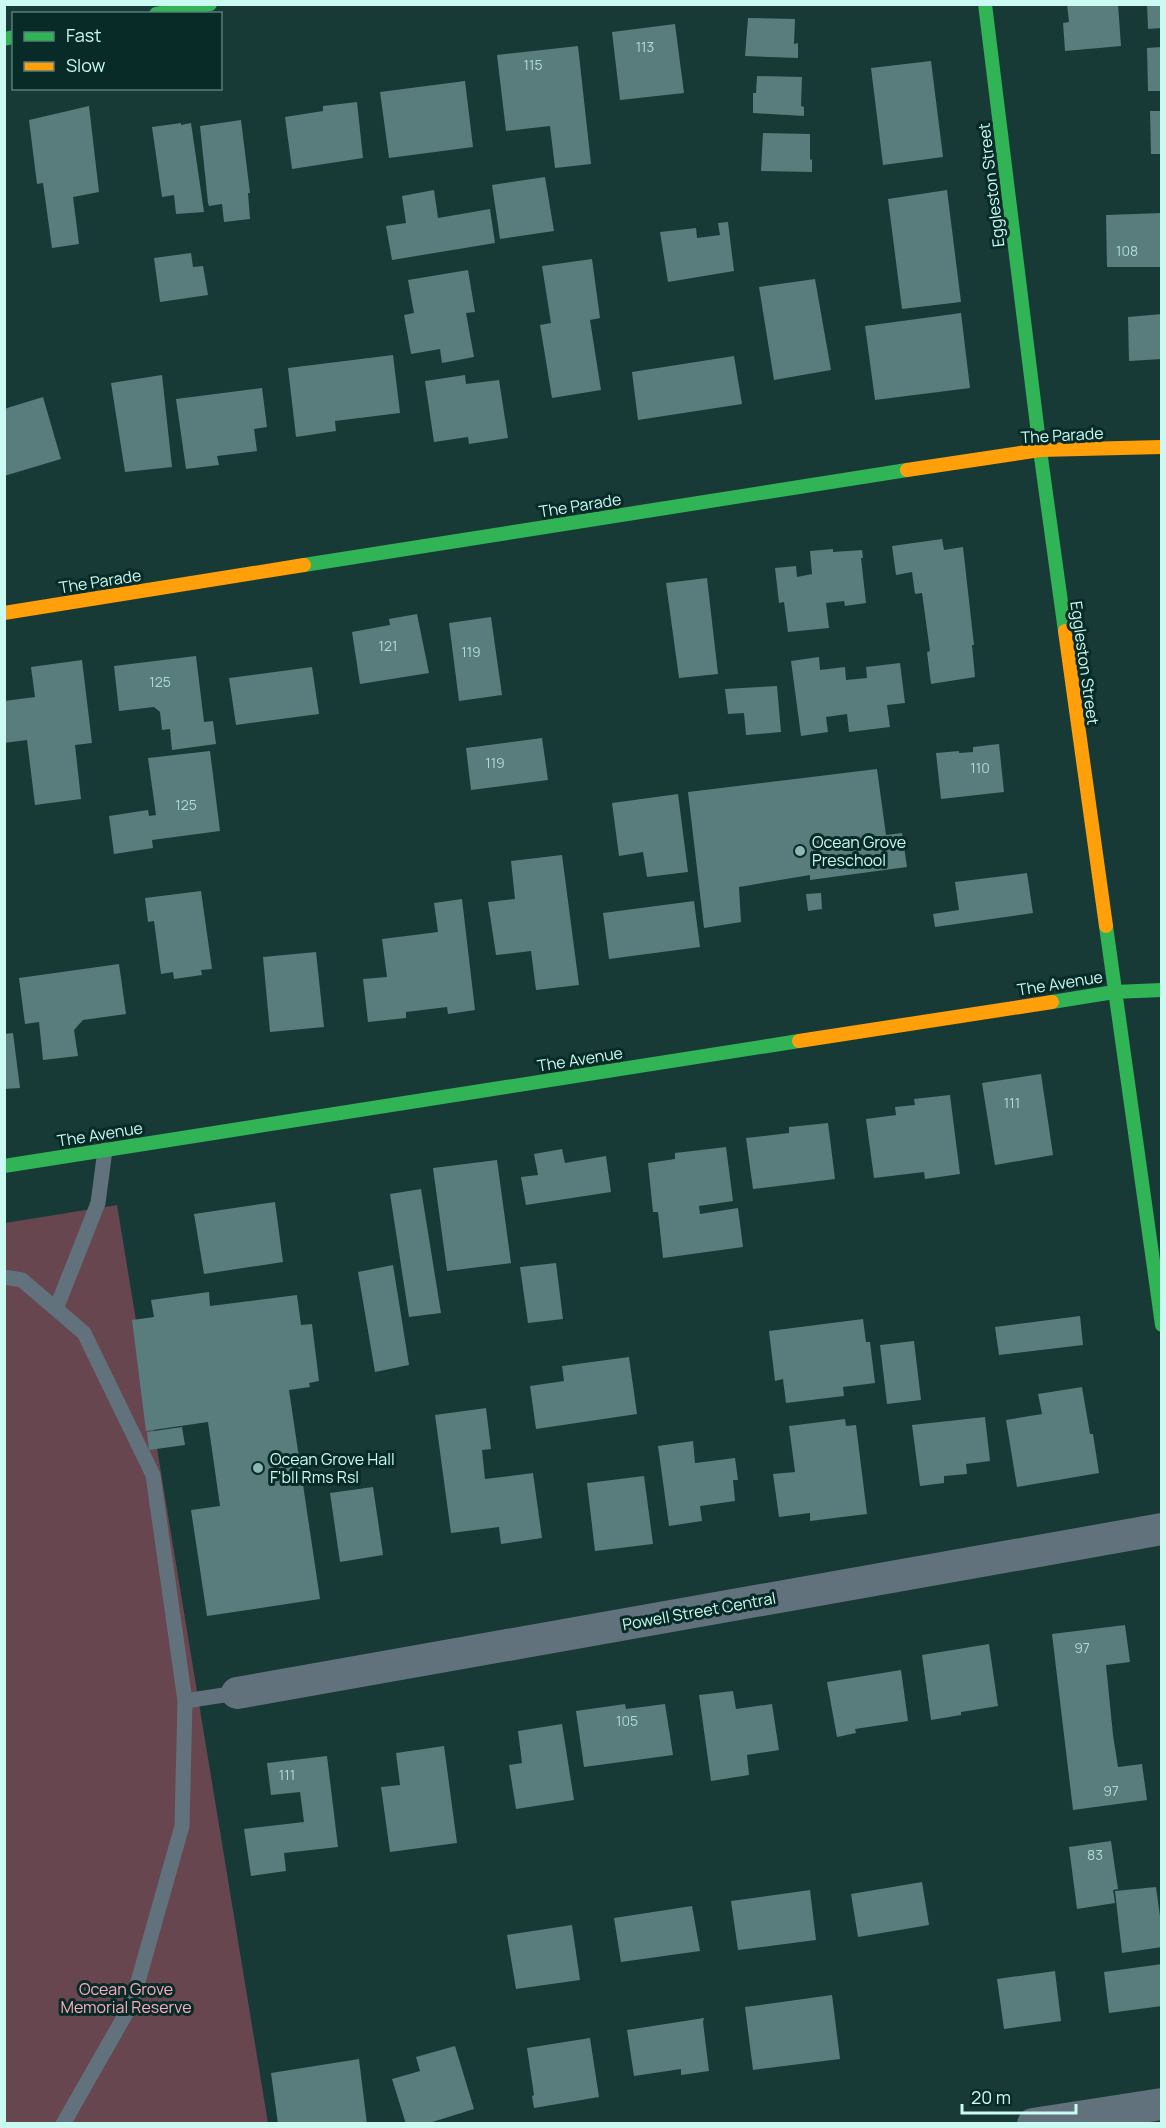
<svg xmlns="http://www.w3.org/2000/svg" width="1166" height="2128" font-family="Manrope,sans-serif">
<rect width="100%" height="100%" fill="#183a36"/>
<path fill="#67464f" d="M117,1205L268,2123L5,2124V1223Z"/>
<path fill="#597c7c" d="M1067,4H1118L1121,46L1065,51L1063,23L1069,22Z
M1147,4H1162V28L1148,29Z
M748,18L795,19L794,44L798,43V58L745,56Z
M675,24L684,93L620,100L612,32Z
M578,46L591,164L555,168L550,126L506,131L497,55Z
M1162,47V91H1148L1147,48Z
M931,61L943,157L883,165L871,68Z
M757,76L802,77L801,106L804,107V116L753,113V93H756Z
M465,81L473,147L389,158L380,92Z
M357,102L363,158L292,169L285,117L323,111V106Z
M89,106L99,192L73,197L79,244L52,248L43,183L37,184L29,120Z
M1150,111H1162V154H1151Z
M241,120L250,193H248L250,219L224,222L222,204L209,206L208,203L200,126Z
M181,123V125L191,123L204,212L176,214L174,195L162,197L152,127Z
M763,133L810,134V160L812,159V172L761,171Z
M545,177L554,231L500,239L492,185Z
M434,190L438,218L490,209L495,243L392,260L386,226L406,223L402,196Z
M947,190L961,302L902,309L888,199Z
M1162,213V267H1107L1106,215Z
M728,222L734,271L668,282L660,232L696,228L697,238L720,235L718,223Z
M191,253L193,267L203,266L208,295L160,302L154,258Z
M592,259L600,318L590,320L601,390L552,398L540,325L551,323L542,266Z
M468,270L475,312L466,313L474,357L442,363L440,349L411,354L404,315L414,313L408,280Z
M815,279L831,370L774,380L759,287Z
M961,313L970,388L875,400L865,326Z
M1162,314V359L1129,361L1128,317Z
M393,355L400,413L335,421L336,431L296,437L288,368Z
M734,356L742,404L638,420L632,372Z
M162,375L172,467L125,472L111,383Z
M465,375L466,384L499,380L508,438L469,444L468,437L434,442L425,381Z
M262,388L267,427L254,429L257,451L217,456L219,465L186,469L176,399Z
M43,397L61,459L4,476V409Z
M942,539L944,550L963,547L974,645H972L975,677L931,684L927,652L930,651L922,593L915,594L912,572L896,575L892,546Z
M833,549V552L862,550L863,558H861L866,603L845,606L844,601L826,603L829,628L788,632L784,602L779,603L775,568L796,566L797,577L812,574L810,551Z
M707,578L718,674L679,678L666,583Z
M417,614L429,673L360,684L352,632L390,625L389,619Z
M491,617L502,695L459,701L449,623Z
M196,656L204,722L213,721L216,744L172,750L170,729L162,730L160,712L154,707L119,711L114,666Z
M819,657L820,670L845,667L846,680L867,678L866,667L900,663L905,703L887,705L890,727L849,732L847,714L826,717L828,732L801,736L791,661Z
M82,660L92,743L75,745L81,799L35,805L27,740L4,743V701L35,697L31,667Z
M312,667L319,714L236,725L229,678Z
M777,686L781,732L746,735L744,713L728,714L725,689Z
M542,738L548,780L471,790L466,748Z
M999,744L1004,792L941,799L936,753L959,751V753L973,752V747Z
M210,751L220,831L152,840L153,848L114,854L109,816L148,810L149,816L156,815L148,758Z
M877,769L886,835L902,833L907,867L810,880V875L739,887L741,922L704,928L688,792Z
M678,794L688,872L647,877L643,852L619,856L612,803Z
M562,855L579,985L536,990L531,951L496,955L488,902L515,899L511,861Z
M1027,873L1033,913L935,927L933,914L959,910L955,882Z
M201,891L212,969L201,970L202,975L174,979L173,972L161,974L154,921L148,922L145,898Z
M821,893L822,909L808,911L806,894Z
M462,899L475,1010L448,1014L447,1007L406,1012V1018L368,1022L363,979L387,977L382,939L438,932L434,903Z
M694,901L700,947L609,959L603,913Z
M316,952L324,1027L270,1032L263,957Z
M119,964L126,1014L83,1020L74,1030L78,1056L43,1060L39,1022L25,1024L19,978Z
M13,1033L20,1088L4,1089V1034Z
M1041,1074L1053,1155L995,1165L982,1083Z
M950,1095L960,1174L925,1179L924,1172L874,1178L866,1119L896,1115L895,1107L915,1105L914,1099Z
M828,1123L835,1179L753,1189L746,1138L789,1133V1127Z
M726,1147L733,1201L699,1206L700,1214L738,1208L743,1247L663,1258L658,1212H653L648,1163L675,1159V1153Z
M562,1149L565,1163L606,1156L611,1192L526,1205L521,1177L538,1175L534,1154Z
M497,1160L511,1263L447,1271L433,1168Z
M421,1189L441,1313L409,1317L390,1194Z
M275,1202L283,1262L204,1274L194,1214Z
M556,1263L563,1319L528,1323L520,1267Z
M393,1265L409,1365L375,1372L358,1272Z
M209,1292L210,1306L297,1295L301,1325L312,1324L319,1381L309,1383L310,1387L289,1390L320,1599L207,1616L191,1510L220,1506L208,1422L146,1431L132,1320L154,1317L151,1300Z
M1080,1316L1083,1345L999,1355L995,1327Z
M863,1319L866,1342H870L875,1383L843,1387L844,1396L786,1403L783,1379L775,1381L769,1331Z
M914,1341L921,1400L887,1404L880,1345Z
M629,1357L637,1414L536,1429L530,1386L564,1381L562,1366Z
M1082,1387L1090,1434H1093L1099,1473L1017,1487L1006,1420L1042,1414L1038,1394Z
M486,1408L491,1449L482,1450L485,1479L533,1473L542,1538L501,1544L499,1527L451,1533L435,1415Z
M985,1417L990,1461L966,1464L967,1474L944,1476V1483L920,1486L912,1425Z
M845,1419L846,1426L856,1425L867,1514L810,1521V1513L779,1517L773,1474L795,1472L789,1426Z
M182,1427L185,1445L149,1450L147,1432Z
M693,1441L695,1463L735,1458L738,1480H733L735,1501L700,1506L702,1521L669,1526L658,1446Z
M644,1476L653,1544L595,1551L587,1483Z
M373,1487L383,1555L340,1562L330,1493Z
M1125,1625L1130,1662L1106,1665L1113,1735L1118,1767L1142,1764L1147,1800L1073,1810L1052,1634Z
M989,1644L998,1706L961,1712V1715L931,1720L922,1655Z
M901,1670L908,1721L855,1729L856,1733L837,1737L827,1682Z
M733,1691L736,1709L772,1704L779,1750L747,1755L749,1775L711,1781L699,1695Z
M625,1704L626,1709L665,1704L673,1755L584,1767L576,1711Z
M562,1724L574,1800L516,1809L509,1765L522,1763L518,1731Z
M444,1746L457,1843L390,1852L381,1787L400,1785L396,1753Z
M327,1756L338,1847L284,1853L286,1871L251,1876L244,1829L304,1822L300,1792L271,1795L267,1763Z
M1111,1841L1118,1889L1113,1890L1115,1903L1077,1909L1069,1847Z
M922,1882L929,1925L858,1937L851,1894Z
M1156,1887L1162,1931V1947L1122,1953L1115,1891Z
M810,1890L816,1940L738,1950L731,1901Z
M692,1906L700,1951L621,1962L614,1918Z
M572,1925L580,1980L516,1989L507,1935Z
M1162,1964V2006L1109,2013L1104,1972Z
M1055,1971L1061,2021L1004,2029L997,1979Z
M832,1995L840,2059L753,2070L745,2007Z
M704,2018L703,2022L709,2071L681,2075V2069L634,2076L627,2030Z
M590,2038L599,2097L534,2108L532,2096L534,2095L527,2048Z
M455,2046L474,2109L426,2124H406L392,2079L420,2071L416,2057Z
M359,2059L367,2124H278L271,2073Z"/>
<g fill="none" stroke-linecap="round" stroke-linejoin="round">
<path stroke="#61727c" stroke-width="15" d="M4,1277L22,1280L84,1333L153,1475L185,1701L182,1826L132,2003L63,2124
M56,1309L98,1203L105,1150
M185,1701L237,1693"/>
<path stroke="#61727c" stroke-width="32" d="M237,1693L1162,1529
M1033,2124L1162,2104"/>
<path stroke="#30b455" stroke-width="14" d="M985,4L1040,450L1065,631
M156,14L210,4
M4,39L14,37
M304,565L907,470
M1106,926L1162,1325
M1052,1002L1114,992L1162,990
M4,1166L799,1041"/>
<path stroke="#ff9f0a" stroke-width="14" d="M907,470L1040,450L1162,447
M4,613L304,565
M1065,631L1106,926
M799,1041L1052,1002"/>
</g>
<g fill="#8cb7b0" stroke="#082b27" stroke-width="2">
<circle cx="800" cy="851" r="6"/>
<circle cx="258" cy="1468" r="6"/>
</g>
<g text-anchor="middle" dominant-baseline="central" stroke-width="6" stroke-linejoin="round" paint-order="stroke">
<g font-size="14" fill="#aedad4">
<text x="645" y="46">113</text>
<text x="533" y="64">115</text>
<text x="1127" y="250">108</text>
<text x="388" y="645">121</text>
<text x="471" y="651">119</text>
<text x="160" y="681">125</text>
<text x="495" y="762">119</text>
<text x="980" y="767">110</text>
<text x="186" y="804">125</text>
<text x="1012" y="1102">111</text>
<text x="1082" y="1647">97</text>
<text x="627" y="1720">105</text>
<text x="287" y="1774">111</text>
<text x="1111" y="1790">97</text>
<text x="1095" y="1854">83</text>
</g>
<g font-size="16" fill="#cafaf2" stroke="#082b27">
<text transform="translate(991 185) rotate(-97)">Eggleston Street</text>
<text transform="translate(1062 435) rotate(-3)">The Parade</text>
<text transform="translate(580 505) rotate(-9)">The Parade</text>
<text transform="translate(100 581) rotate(-9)">The Parade</text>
<text transform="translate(1085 663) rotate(82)">Eggleston Street</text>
<text transform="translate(1060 983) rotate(-9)">The Avenue</text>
<text transform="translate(580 1059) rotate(-9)">The Avenue</text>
<text transform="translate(100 1134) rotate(-9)">The Avenue</text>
<text transform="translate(699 1611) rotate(-10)">Powell Street Central</text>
</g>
<g font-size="16" fill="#cafaf2" stroke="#082b27" text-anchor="start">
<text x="812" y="842">Ocean Grove<tspan x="812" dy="18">Preschool</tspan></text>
<text x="270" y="1459">Ocean Grove Hall<tspan x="270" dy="18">F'bll Rms Rsl</tspan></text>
</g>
<g font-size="16" fill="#feacc0" stroke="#082b27">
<text x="126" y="1989">Ocean Grove<tspan x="126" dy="18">Memorial Reserve</tspan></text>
</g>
</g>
<rect width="1166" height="2128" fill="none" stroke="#cafaf2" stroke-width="12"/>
<rect x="12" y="12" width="210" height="78" fill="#082b27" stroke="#567e78" stroke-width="1.5"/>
<rect x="24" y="32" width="30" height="9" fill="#30b455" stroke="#567e78" stroke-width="1.5"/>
<text x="66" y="42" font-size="18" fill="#cafaf2">Fast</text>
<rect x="24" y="62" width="30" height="9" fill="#ff9f0a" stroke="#567e78" stroke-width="1.5"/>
<text x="66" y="72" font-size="18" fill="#cafaf2">Slow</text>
<path d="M962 2104v9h114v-9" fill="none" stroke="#cafaf2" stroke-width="3"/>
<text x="971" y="2104" font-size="18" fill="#cafaf2" stroke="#082b27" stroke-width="4.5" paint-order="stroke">20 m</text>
</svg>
